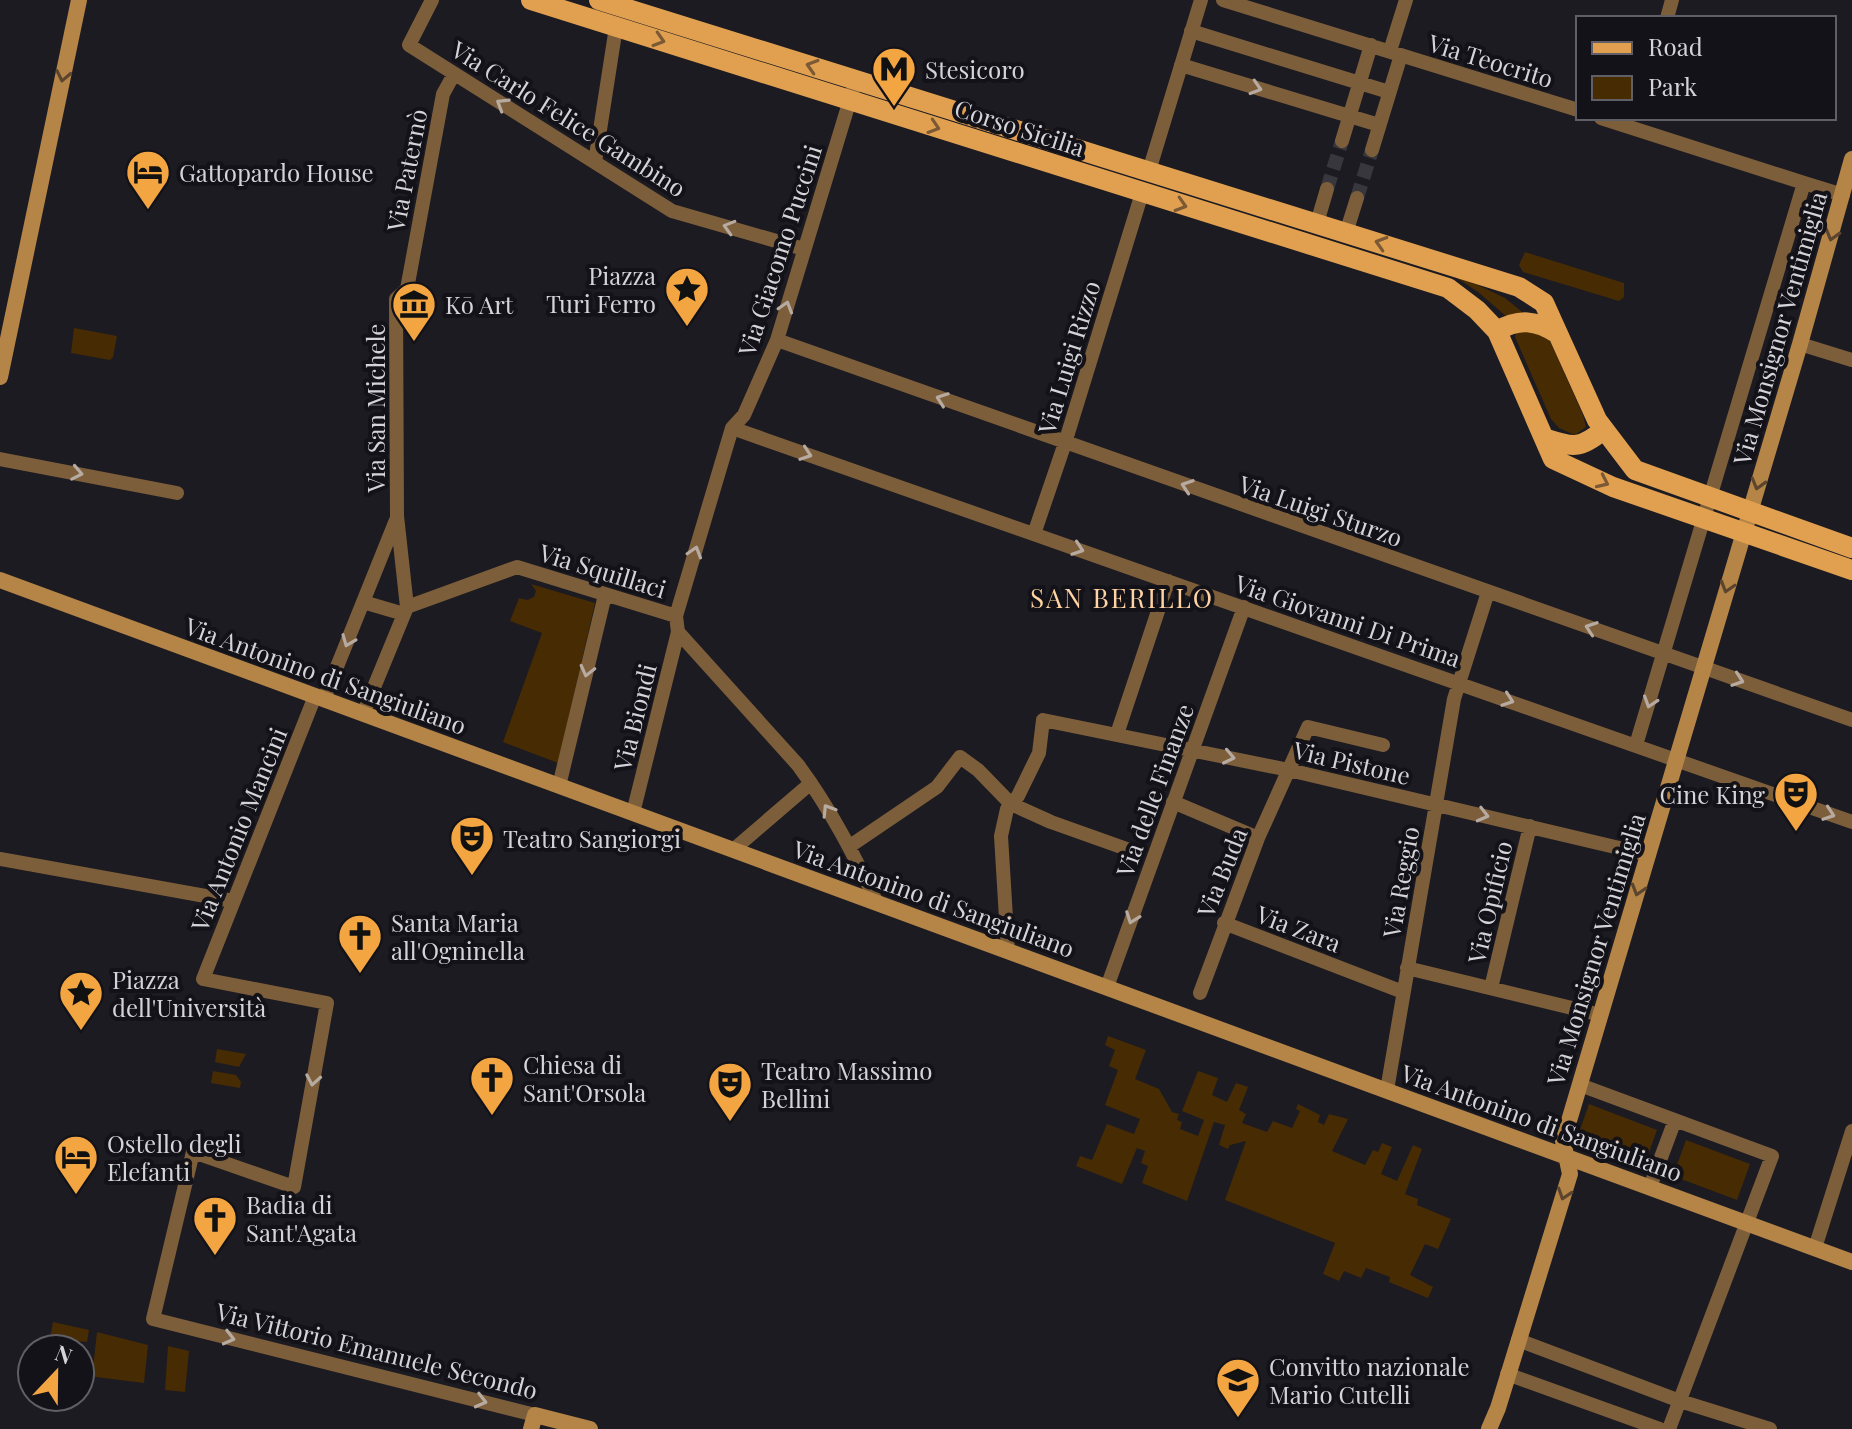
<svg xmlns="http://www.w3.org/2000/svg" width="1852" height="1429" font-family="'Playfair Display',serif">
<rect width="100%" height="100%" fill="#1c1b22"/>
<path fill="#472b03" d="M1525,252L1624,283V297L1619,301L1523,272L1519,265Z
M1459,276L1505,298L1527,316L1507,317L1478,292L1457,278Z
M74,328L117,336L113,357L110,360L71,353Z
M1517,329L1545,336L1551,343L1583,415L1586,427L1575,435L1559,428L1551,419L1515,337Z
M531,584L595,603L558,763L503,742L542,633L510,621L519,598L527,600L534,597L536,591Z
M1108,1036L1146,1050L1135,1079L1159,1089L1172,1112L1179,1114L1177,1120L1182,1122L1180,1129L1198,1136L1204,1120L1182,1111L1198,1071L1218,1078L1212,1095L1227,1102L1236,1083L1248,1087L1239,1110L1246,1114L1242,1123L1267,1132L1273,1121L1292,1128L1300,1111L1296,1109L1298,1104L1320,1115L1318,1122L1324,1125L1329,1114L1348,1119L1332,1151L1365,1165L1373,1150L1378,1152L1382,1143L1392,1147L1381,1174L1397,1181L1413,1145L1422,1149L1405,1194L1418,1199L1417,1205L1451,1219L1438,1249L1425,1244L1410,1275L1433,1287L1428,1298L1389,1282L1390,1277L1366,1268L1361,1278L1344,1271L1339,1281L1323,1274L1335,1243L1225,1200L1246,1141L1230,1145L1228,1149L1219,1145L1225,1125L1214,1122L1187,1201L1142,1183L1148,1166L1141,1163L1145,1151L1137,1148L1122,1184L1076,1166L1080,1156L1092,1160L1107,1124L1134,1134L1140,1119L1105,1105L1118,1070L1109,1066L1115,1050L1105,1045Z
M217,1049L246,1054L239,1067L215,1062Z
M213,1071L236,1075L241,1082L240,1088L211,1083Z
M1589,1104L1657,1130L1644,1166L1576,1141Z
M1686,1140L1750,1164L1737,1200L1673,1176Z
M53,1322L89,1330L87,1342L77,1341L75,1349H48Z
M97,1332L148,1345L144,1383L80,1375V1366L93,1368Z
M168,1346L189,1351L185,1392L165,1390Z"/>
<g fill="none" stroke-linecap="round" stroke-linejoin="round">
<path stroke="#38373d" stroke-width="14" stroke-dasharray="14 7" stroke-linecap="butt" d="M1327,189L1342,141
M1357,198L1372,150"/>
<path stroke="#7d5e3a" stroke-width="14" d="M432,0L409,45L672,211L804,249
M1223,0L1578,110
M1667,18L1672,0
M1191,31L1389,92
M1390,51L1406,0
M1181,65L1379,125
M856,80L777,340L744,415L732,428L676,616L678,632L798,765C830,808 854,855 877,903
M1601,118L1804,183
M1342,141L1371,45
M1372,150L1401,55
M595,162L616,27
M1149,171L1201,0
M1317,223L1327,189
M1346,233L1357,198
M777,340L1852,720
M1800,344L1852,360
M732,428L1852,822
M0,459L177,493
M1034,534L1065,443L1142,193
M363,602L404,614
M407,607L517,567L676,616
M315,696L203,979L327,1003L294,1187L193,1152L153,1319L535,1415
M324,699L396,520
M363,714L407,607L397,516L396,299L407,289L443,94L454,74
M1117,734L1168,581
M1636,745L1804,183L1843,195
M559,786L605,595
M1173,802L1258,838
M633,813L678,632
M850,846L937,787L960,757L978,770L1011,804L1051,822L1138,853
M733,850L811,783
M0,859L233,901
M1224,923L1403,992
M1008,951L1001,836L1007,809L1018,796L1039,753L1043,720L1289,770L1649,855
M1407,968L1601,1015
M1107,987L1244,607
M1491,988L1530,826
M1200,993L1258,838L1308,727L1383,745
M1580,1085L1772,1156L1669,1429
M1387,1090L1454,699L1488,592
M1650,1187L1675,1120
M1815,1248L1852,1131
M1518,1340L1680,1401L1770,1429
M1507,1374L1660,1429"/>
<path stroke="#b58447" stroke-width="16" d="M0,377L79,0
M0,580L1852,1262
M531,1429L535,1415L590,1429
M1489,1429L1498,1408L1570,1174L1563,1141L1800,344L1852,159"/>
<path stroke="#e1a050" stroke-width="20" d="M531,0L1448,288L1477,310L1497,331L1553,459L1613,487L1852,570
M599,0L1519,287L1544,303L1597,420L1635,470L1852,548
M1497,331C1519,318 1536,320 1558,334
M1544,438C1572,447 1580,450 1603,430"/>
</g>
<defs><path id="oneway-chevron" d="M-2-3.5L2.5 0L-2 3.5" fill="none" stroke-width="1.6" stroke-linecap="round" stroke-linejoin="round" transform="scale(2)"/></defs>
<g stroke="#7a5934">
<use href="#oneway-chevron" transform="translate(659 40) rotate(17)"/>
<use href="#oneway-chevron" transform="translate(812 66) rotate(-163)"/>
<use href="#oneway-chevron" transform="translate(934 127) rotate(18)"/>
<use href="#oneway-chevron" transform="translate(1181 205) rotate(17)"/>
<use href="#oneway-chevron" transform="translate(1381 243) rotate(-163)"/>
<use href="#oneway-chevron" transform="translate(1603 482) rotate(25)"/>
</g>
<g stroke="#5c452e">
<use href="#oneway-chevron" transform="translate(63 76) rotate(102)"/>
<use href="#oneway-chevron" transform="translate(1832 235) rotate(106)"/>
<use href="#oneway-chevron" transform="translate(1758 484) rotate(106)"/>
<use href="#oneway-chevron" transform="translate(1727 587) rotate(107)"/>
<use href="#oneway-chevron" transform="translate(1638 890) rotate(107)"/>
<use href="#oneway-chevron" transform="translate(1564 1194) rotate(108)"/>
</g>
<g stroke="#b6aaa1">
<use href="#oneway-chevron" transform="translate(1256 88) rotate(17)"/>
<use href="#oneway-chevron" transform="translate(502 104) rotate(-148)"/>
<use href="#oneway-chevron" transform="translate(729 227) rotate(-164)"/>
<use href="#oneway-chevron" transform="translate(786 307) rotate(-73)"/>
<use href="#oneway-chevron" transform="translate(942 399) rotate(-160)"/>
<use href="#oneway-chevron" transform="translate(806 454) rotate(19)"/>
<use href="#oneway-chevron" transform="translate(77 473) rotate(11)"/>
<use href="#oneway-chevron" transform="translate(1187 486) rotate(-161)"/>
<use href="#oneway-chevron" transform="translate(1078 549) rotate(19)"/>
<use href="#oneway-chevron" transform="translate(695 552) rotate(-73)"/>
<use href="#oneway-chevron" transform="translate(1591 628) rotate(-161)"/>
<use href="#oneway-chevron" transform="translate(348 641) rotate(112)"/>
<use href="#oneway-chevron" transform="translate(587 671) rotate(104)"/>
<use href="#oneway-chevron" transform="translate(1738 680) rotate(19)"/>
<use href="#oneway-chevron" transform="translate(1508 700) rotate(19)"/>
<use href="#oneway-chevron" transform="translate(1650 702) rotate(108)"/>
<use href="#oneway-chevron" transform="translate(1229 757) rotate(12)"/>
<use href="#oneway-chevron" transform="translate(828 810) rotate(-122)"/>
<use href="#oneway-chevron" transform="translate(1829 814) rotate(19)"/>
<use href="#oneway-chevron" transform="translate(1483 815) rotate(14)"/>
<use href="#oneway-chevron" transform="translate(1132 918) rotate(110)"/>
<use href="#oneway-chevron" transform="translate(313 1080) rotate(100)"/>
<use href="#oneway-chevron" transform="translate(229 1338) rotate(14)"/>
<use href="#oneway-chevron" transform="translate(481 1401) rotate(14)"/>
</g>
<defs>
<g id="metro-pin" transform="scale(2.3)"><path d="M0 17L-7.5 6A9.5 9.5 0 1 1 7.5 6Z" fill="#f2a540" stroke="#131219"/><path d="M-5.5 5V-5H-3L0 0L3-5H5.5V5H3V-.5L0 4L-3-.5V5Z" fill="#111"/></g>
<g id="hotel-pin" transform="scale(2.3)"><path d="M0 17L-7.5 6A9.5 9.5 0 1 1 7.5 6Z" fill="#f2a540" stroke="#131219"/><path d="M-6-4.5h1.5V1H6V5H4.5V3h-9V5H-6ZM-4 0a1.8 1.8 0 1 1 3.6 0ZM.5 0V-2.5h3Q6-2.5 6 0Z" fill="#111"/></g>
<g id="sight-pin" transform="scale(2.3)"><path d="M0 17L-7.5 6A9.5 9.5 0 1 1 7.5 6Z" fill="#f2a540" stroke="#131219"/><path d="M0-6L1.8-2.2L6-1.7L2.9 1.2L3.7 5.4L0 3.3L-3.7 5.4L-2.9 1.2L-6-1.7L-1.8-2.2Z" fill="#111"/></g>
<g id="museum-pin" transform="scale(2.3)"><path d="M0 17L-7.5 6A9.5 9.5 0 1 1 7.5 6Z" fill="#f2a540" stroke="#131219"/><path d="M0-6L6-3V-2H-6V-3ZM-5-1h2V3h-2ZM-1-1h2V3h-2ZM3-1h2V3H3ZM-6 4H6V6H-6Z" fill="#111"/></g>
<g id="theatre-pin" transform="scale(2.3)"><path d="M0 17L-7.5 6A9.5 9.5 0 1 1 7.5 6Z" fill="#f2a540" stroke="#131219"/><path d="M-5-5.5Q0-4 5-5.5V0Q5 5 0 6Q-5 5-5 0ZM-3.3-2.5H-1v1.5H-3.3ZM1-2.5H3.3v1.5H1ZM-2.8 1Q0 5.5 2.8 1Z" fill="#111"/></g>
<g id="church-pin" transform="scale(2.3)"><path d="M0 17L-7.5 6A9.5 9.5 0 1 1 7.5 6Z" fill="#f2a540" stroke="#131219"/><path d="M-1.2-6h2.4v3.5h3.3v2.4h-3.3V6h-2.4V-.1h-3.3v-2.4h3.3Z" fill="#111"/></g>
<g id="school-pin" transform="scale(2.3)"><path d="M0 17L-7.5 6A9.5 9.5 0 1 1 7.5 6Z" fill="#f2a540" stroke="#131219"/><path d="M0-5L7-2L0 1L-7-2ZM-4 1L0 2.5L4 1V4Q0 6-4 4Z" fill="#111"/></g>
</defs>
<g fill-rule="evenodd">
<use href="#metro-pin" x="894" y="69"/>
<use href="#hotel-pin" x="148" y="172"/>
<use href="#sight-pin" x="687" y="289"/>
<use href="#museum-pin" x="414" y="304"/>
<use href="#theatre-pin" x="1796" y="794"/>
<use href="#theatre-pin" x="472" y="838"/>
<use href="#church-pin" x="360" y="936"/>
<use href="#sight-pin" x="81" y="993"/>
<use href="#church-pin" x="492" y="1078"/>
<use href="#theatre-pin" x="730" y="1084"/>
<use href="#hotel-pin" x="76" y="1157"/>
<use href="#church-pin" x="215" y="1218"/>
<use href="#school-pin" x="1238" y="1380"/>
</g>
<g text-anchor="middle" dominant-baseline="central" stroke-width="8" stroke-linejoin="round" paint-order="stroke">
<g font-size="24" fill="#d4d3d8" stroke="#131219">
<text transform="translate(1491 60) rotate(17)">Via Teocrito</text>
<text transform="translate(569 118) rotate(32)">Via Carlo Felice Gambino</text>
<text transform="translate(1020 127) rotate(18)">Corso Sicilia</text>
<text transform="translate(406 170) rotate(-79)">Via Paternò</text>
<text transform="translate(779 250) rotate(-72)">Via Giacomo Puccini</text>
<text transform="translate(1779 328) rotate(-74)">Via Monsignor Ventimiglia</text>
<text transform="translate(1068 357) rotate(-73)">Via Luigi Rizzo</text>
<text transform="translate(375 408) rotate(-90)">Via San Michele</text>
<text transform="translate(1321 510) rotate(19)">Via Luigi Sturzo</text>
<text transform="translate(603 570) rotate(17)">Via Squillaci</text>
<text transform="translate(1348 620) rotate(19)">Via Giovanni Di Prima</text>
<text transform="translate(326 675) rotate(20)">Via Antonino di Sangiuliano</text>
<text transform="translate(634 717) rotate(-76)">Via Biondi</text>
<text transform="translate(1352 762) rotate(13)">Via Pistone</text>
<text transform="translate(1154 790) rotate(-70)">Via delle Finanze</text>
<text transform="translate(238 829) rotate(-68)">Via Antonio Mancini</text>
<text transform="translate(1221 872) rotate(-68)">Via Buda</text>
<text transform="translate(1400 882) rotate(-80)">Via Reggio</text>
<text transform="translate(934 898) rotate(20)">Via Antonino di Sangiuliano</text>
<text transform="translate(1489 902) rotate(-77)">Via Opificio</text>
<text transform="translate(1299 928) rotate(21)">Via Zara</text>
<text transform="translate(1595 949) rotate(-73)">Via Monsignor Ventimiglia</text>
<text transform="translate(1542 1122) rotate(20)">Via Antonino di Sangiuliano</text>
<text transform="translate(377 1350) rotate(14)">Via Vittorio Emanuele Secondo</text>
</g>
<g font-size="24" fill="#d4d3d8" stroke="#131219" text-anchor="start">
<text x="925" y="69">Stesicoro</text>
<text x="179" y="172">Gattopardo House</text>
<text x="656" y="275" text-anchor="end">Piazza<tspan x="656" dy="28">Turi Ferro</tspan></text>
<text x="445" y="304">Kō Art</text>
<text x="1765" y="794" text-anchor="end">Cine King</text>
<text x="503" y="838">Teatro Sangiorgi</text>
<text x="391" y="922">Santa Maria<tspan x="391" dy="28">all'Ogninella</tspan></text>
<text x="112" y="979">Piazza<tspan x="112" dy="28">dell'Università</tspan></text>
<text x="523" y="1064">Chiesa di<tspan x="523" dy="28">Sant'Orsola</tspan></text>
<text x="761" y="1070">Teatro Massimo<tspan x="761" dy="28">Bellini</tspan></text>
<text x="107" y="1143">Ostello degli<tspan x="107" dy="28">Elefanti</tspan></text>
<text x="246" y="1204">Badia di<tspan x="246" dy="28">Sant'Agata</tspan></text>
<text x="1269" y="1366">Convitto nazionale<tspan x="1269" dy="28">Mario Cutelli</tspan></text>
</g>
<g font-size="26" letter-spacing="2" fill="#ffd3a2" stroke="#131219">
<text x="1122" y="597">SAN BERILLO</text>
</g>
</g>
<rect x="1576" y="16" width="260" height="104" fill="#131219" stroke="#605f65" stroke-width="2"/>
<rect x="1592" y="42" width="40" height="12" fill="#e1a050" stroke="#605f65" stroke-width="2"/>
<text x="1648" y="56" font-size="24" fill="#d4d3d8">Road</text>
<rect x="1592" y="76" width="40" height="24" fill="#472b03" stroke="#605f65" stroke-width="2"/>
<text x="1648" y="96" font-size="24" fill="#d4d3d8">Park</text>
<g transform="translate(56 1373) rotate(22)"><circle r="38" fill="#131219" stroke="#605f65" stroke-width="2"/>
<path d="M0-6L14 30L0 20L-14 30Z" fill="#f2a540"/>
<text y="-12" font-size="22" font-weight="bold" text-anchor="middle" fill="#d4d3d8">N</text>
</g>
</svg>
